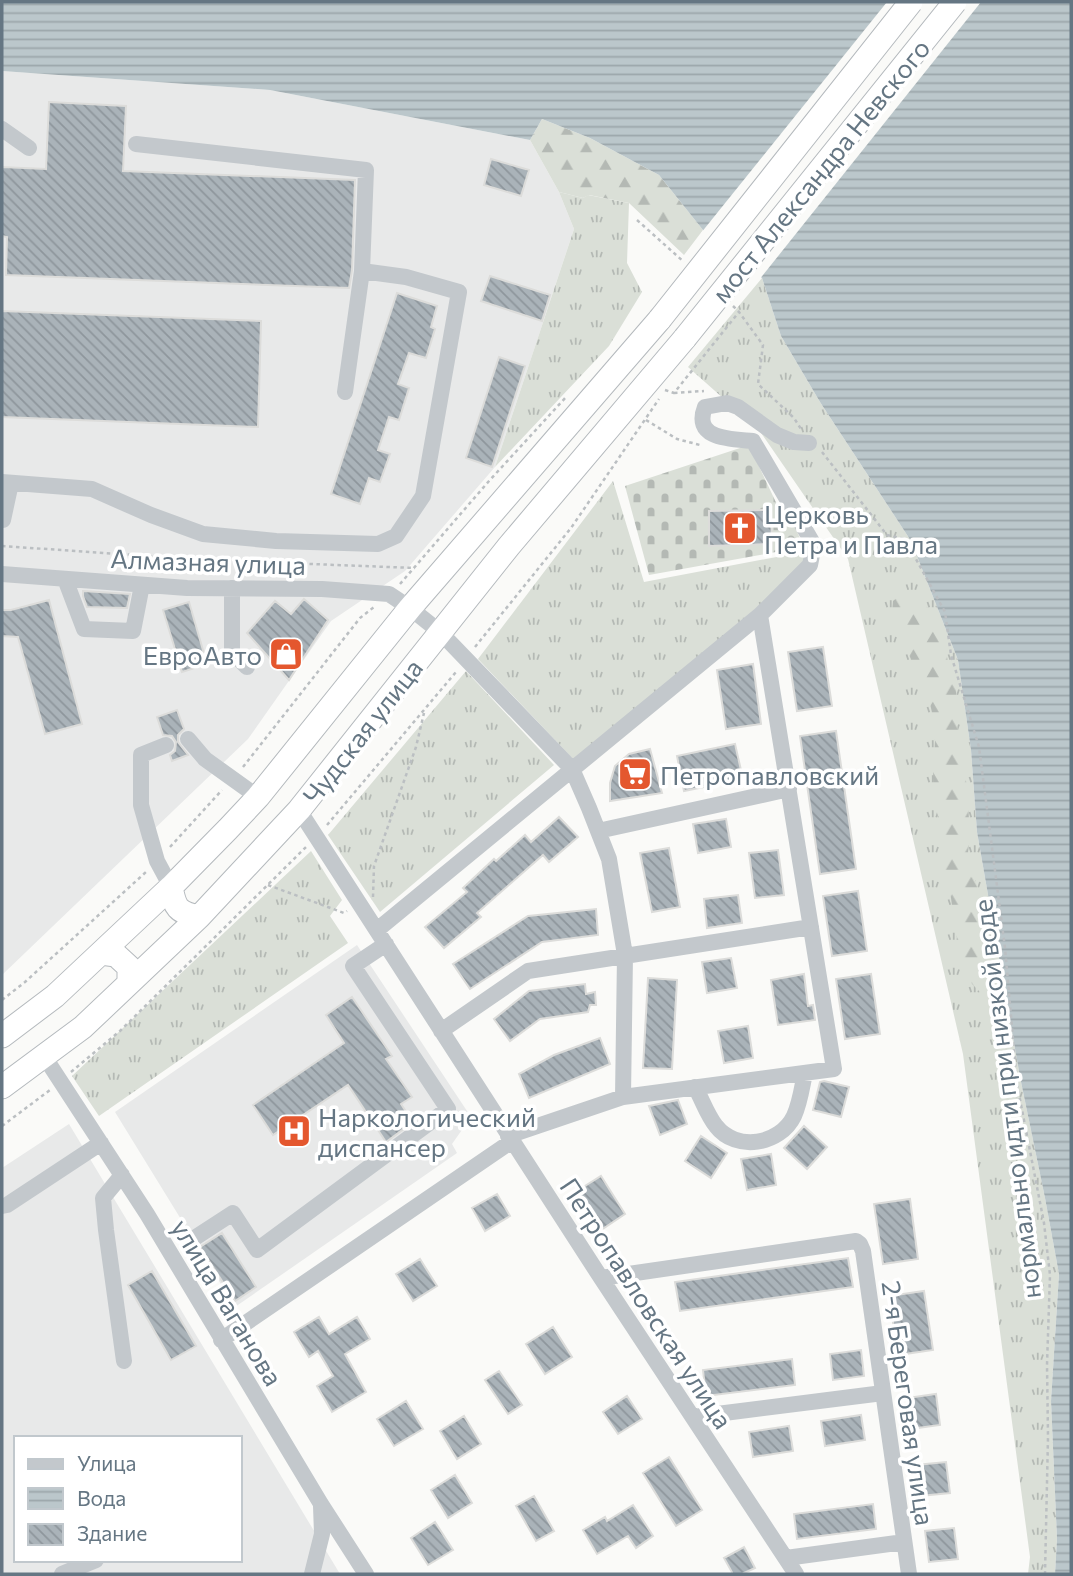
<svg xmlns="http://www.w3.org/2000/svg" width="1073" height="1576" font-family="Commissioner,sans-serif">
<defs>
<pattern id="grass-tufts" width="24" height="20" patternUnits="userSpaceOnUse" patternTransform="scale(1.75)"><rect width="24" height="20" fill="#dadfd7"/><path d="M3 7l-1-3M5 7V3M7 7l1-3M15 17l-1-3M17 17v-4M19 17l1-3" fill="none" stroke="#b4b9b4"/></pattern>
<pattern id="forest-firs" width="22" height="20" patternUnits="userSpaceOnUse" patternTransform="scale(1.75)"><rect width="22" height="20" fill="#dadfd7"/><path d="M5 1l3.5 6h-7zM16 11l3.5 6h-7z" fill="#b4b9b4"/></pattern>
<pattern id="cemetery-stones" width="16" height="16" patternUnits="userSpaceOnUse" patternTransform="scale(1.75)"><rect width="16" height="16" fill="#dadfd7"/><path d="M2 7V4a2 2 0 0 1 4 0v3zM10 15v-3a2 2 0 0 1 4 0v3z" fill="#b4b9b4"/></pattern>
<pattern id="water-rules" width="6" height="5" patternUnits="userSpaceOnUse" patternTransform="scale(1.75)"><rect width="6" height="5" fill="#bbc7cb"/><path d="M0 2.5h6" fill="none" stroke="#9ca6aa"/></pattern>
<pattern id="building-back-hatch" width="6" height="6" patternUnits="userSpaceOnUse" patternTransform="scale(1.75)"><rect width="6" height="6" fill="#aab3b9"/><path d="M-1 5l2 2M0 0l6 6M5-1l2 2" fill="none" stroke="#8e969c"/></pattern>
</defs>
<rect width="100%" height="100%" fill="#fafaf8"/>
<path fill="#e8e9e9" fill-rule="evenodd" d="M2,71L270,90L530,140L559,192L574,229L495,467L405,571L331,621L248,739L2,975Z
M357,945L471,1117L452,1144L457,1153L235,1307L115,1112Z
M69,1124L340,1574H2V1168ZM16,1438H240V1560H16Z"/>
<path fill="url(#grass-tufts)" d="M559,192L583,198L588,195L629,203L627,263L642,292L609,346L495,467L574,229Z
M762,278L781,336L820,402L911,541L958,660L971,750L977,832L1020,1077L1045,1198L1059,1274L1051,1401L1057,1539L1055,1574H1028L1030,1557L963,1054L848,559L759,430L688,367Z
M613,481L644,582L803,552L804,570L576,762L478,659Z
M466,671L554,765L380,912L328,835Z
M311,851L342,900L330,916L348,943L99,1116L72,1076Z"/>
<path fill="url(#forest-firs)" d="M542,119L590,138L659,175L703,230L684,255L629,203L589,195L583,198L559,192L530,140Z
M903,593L915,594L925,603L944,638L948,663L956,687L957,725L967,787L970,837L968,852L970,864L978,888L980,914L998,986L992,999L981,993L972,984L956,935L951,898L944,875L943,854L934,791L933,778L935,741L933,716L927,692L895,626L892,614L893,601Z"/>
<path fill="url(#cemetery-stones)" d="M749,445L781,513L788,512L804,547L649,575L625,486Z"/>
<path fill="url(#water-rules)" d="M2,2H1071V1574H1055L1057,1539L1051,1401L1059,1274L1045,1198L1020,1077L977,832L971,750L958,660L911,541L820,402L781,336L762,278L703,230L659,175L590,138L542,119L530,140L270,90L2,71Z"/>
<path fill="#fafaf8" d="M887,2H981L759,280L701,233Z"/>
<path fill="url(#building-back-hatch)" stroke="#dcdcda" stroke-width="2" d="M49,102L126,106L123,171L355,180L352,270L349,288L6,275L7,237L2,236V167L46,169Z
M491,159L529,170L521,196L484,185Z
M490,276L550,295L542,321L481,301Z
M397,293L437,306L431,327L435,329L426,358L409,353L398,384L409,388L399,420L389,417L378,450L390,454L380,482L369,478L360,504L331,494Z
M2,311L261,321L258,427L2,417Z
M499,357L525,366L492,467L466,458Z
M771,510L772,544L709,546V511Z
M83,591L130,594L127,608L87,607L83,596Z
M304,599L328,620L289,680L247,633L275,601L291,614Z
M49,600L82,724L45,734L18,637L2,636V610H11Z
M189,602L207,664L182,672L163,610Z
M823,647L832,706L797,711L788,652Z
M753,664L761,724L726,729L717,670Z
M177,710L184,729L178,735V742L188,755L172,761L170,755L175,751L176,742L172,736L163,735L157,717Z
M836,731L856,869L820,874L800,736Z
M735,744L743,779L684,791L677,756Z
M650,749L662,793L610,801V783L615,766L629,754Z
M559,817L578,837L549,862L543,855L477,913L481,917L444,948L425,927L467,892L463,888L494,859L496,861L525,835L531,842Z
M726,819L731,847L698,853L693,824Z
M669,848L680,907L652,912L640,853Z
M778,850L784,895L755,898L749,853Z
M858,891L867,951L832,956L823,896Z
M738,895L742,923L707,928L704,899Z
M596,909L598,935L542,942L470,989L453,964L528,916Z
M731,958L737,988L707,993L702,962Z
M804,974L808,1006L813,1005L815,1020L778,1025L771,980Z
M871,974L880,1034L845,1039L836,979Z
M648,978L677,980L672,1069L643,1068Z
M585,984L586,994L595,992L596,1005H590L588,1012L540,1019L510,1041L494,1019L529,991Z
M352,997L392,1056L386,1059L412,1097L401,1104L413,1122L386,1142L348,1085L273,1135L253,1105L344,1043L326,1015Z
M748,1026L753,1058L724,1063L718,1031Z
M600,1038L610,1064L529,1098L519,1074L554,1055Z
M824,1081L849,1087L841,1117L813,1110L820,1082Z
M678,1100L687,1124L660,1135L649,1106Z
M804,1126L827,1147L807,1169L784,1148Z
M701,1136L727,1153L711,1178L685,1161Z
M771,1154L776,1185L747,1190L741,1159Z
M601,1176L625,1214L601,1230L577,1191Z
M497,1194L510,1216L485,1231L472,1208Z
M910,1199L918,1259L883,1264L874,1204Z
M222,1233L256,1287L235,1301L200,1247Z
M848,1258L853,1287L680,1311L675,1282Z
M420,1259L437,1286L413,1301L396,1274Z
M152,1271L196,1346L171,1360L128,1285Z
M924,1291L933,1350L898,1355L889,1296Z
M319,1317L329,1334L357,1317L370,1339L345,1354L366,1392L332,1412L317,1386L333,1376L318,1351L309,1357L294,1332Z
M553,1327L572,1357L545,1374L526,1344Z
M861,1350L864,1376L833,1380L830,1354Z
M792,1359L795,1385L706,1396L703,1370Z
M499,1371L522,1405L508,1414L485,1380Z
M936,1394L940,1425L910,1429L907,1398Z
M627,1396L642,1419L618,1434L603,1412Z
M406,1401L423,1429L394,1446L377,1419Z
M861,1415L865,1440L825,1446L821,1421Z
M464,1416L481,1444L457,1459L440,1431Z
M789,1426L793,1451L753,1457L749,1432Z
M669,1457L702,1510L676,1526L643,1473Z
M946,1462L950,1493L920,1496L916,1465Z
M455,1475L472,1503L448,1518L431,1490Z
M534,1496L554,1531L536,1541L516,1506Z
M873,1504L876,1529L797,1539L794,1514Z
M633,1505L653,1536L636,1548L628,1536L597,1554L583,1530L605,1517L607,1521Z
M435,1522L453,1550L428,1565L411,1538Z
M954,1528L958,1559L929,1562L925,1531Z
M744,1547L755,1568L742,1574H733L724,1558Z"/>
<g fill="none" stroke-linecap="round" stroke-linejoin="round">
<g stroke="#b4b9bd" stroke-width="25">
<path id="highway" d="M171,887C175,908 177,912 199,917
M101,953L116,955L129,967V983
M2,1036L55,996L171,887L228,829L258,797L410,608L660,319
M2,1087L83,1027L199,917L299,810L509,546L685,338"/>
</g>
<path stroke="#bbbfc2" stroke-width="2.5" stroke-dasharray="3.5 3.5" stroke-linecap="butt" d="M637,220L684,262
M733,306L739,312L763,345L758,384L794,418L801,429
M665,390L674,393L739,312
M674,393L704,391
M646,420L677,439L700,445
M822,452L887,535L905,539L945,612L951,655L979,747L1005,948L1017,1084L1044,1223L1050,1275L1047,1365L1048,1437L1045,1574
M2,546L207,560L415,568
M400,584L489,481L567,396
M475,647L571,528L659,399
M243,767L360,618L374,607
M327,825L456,672
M170,847L222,790
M268,885L344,913L347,911
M373,897L374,866L416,747L424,713
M2,1000L25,982L146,872
M71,1072L120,1031L306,847
M2,1126L50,1090"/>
<path stroke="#c3c8cc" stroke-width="16" d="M2,129L29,148
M136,144L366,170L362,271L345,392
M2,482L92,489L151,515L203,534L276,541L378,544L396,536L423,496L459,292L406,277L362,271
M2,520H3L11,483
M2,574L187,588L322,589L389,594L410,608L440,632L572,769L589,808L609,859L625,955L623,1097
M65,579L84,629L133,631L142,585
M232,588V652L247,667
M188,739L205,759L258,797
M166,745L141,755V805L157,861L171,887
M299,810L601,1278L796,1574
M598,831L789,789
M377,930L760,615L810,565L814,545L753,441C732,439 692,440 705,407L727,403L738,407L777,435L794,442L809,443
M441,1031L528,971L811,927
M44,1056L147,1214L321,1504L366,1574
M695,1087C702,1099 707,1115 716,1126C736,1152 780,1145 794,1116C800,1103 802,1087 805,1073
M508,1136L623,1097L834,1069L760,615
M122,1175L103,1198L106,1230L124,1361
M2,1206L7,1205L101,1143
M193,1239L233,1213L257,1250L448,1109L353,966L386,944
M601,1278L856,1241L860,1244L863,1251L909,1574
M221,1340L512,1141
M693,1417L883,1393
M786,1558L904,1542
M62,1574L96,1560
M312,1574L322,1534L321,1506"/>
<use href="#highway" stroke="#fff" stroke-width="23"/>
<g stroke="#b4b9bd" stroke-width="25" stroke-linecap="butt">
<path id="highway-bridge" d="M660,319L911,2
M685,338L955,2"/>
</g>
<use href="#highway-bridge" stroke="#fff" stroke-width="23"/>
</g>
<defs>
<g id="church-square" transform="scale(1.75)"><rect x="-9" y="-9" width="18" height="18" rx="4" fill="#e4572e" stroke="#fff"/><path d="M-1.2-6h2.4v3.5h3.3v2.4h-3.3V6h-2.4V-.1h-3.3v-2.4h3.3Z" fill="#fff"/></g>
<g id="shop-square" transform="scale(1.75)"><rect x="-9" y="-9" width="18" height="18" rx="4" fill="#e4572e" stroke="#fff"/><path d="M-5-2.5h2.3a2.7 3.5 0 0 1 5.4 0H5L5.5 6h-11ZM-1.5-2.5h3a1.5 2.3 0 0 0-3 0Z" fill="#fff"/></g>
<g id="supermarket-square" transform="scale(1.75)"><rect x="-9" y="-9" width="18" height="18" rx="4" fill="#e4572e" stroke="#fff"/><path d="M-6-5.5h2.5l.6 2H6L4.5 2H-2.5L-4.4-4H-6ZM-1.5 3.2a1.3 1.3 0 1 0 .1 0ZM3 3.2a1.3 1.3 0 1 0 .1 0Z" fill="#fff"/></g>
<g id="hospital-square" transform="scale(1.75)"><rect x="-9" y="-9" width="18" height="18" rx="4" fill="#e4572e" stroke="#fff"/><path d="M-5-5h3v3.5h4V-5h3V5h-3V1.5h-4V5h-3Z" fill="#fff"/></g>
</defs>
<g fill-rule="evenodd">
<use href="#church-square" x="740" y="528"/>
<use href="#shop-square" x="286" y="654"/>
<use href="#supermarket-square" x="635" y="774"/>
<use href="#hospital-square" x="294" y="1131"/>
</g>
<g text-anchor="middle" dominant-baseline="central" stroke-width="7" stroke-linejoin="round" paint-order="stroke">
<g font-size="26" fill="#657683" stroke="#fff">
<text transform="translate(820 170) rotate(-51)">мост Александра Невского</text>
<text transform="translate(208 561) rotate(2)">Алмазная улица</text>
<text transform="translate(362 731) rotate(-52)">Чудская улица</text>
<text transform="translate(1006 1099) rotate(-97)">нормально идти при низкой воде</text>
<text transform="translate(228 1302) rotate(59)">улица Ваганова</text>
<text transform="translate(647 1303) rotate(57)">Петропавловская улица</text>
<text transform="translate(909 1403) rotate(82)">2-я Береговая улица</text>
</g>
<g font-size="26" fill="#657683" stroke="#fff" text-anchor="start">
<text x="764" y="513">Церковь<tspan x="764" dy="30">Петра и Павла</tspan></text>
<text x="262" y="654" text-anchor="end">ЕвроАвто</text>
<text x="660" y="774">Петропавловский</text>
<text x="318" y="1116">Наркологический<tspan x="318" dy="30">диспансер</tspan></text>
</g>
</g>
<rect width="1073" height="1576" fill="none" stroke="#657683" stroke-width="7"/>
<rect x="14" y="1436" width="228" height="126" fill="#ffffff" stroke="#c1c8cd" stroke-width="2"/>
<rect x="28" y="1459" width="35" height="10" fill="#c3c8cc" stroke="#c1c8cd" stroke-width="2"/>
<text x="77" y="1471" font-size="21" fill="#657683">Улица</text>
<rect x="28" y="1488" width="35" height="21" fill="url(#water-rules)" stroke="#c1c8cd" stroke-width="2"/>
<text x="77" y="1506" font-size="21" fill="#657683">Вода</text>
<rect x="28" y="1524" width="35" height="21" fill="url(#building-back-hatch)" stroke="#c1c8cd" stroke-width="2"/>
<text x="77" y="1541" font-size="21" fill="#657683">Здание</text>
</svg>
